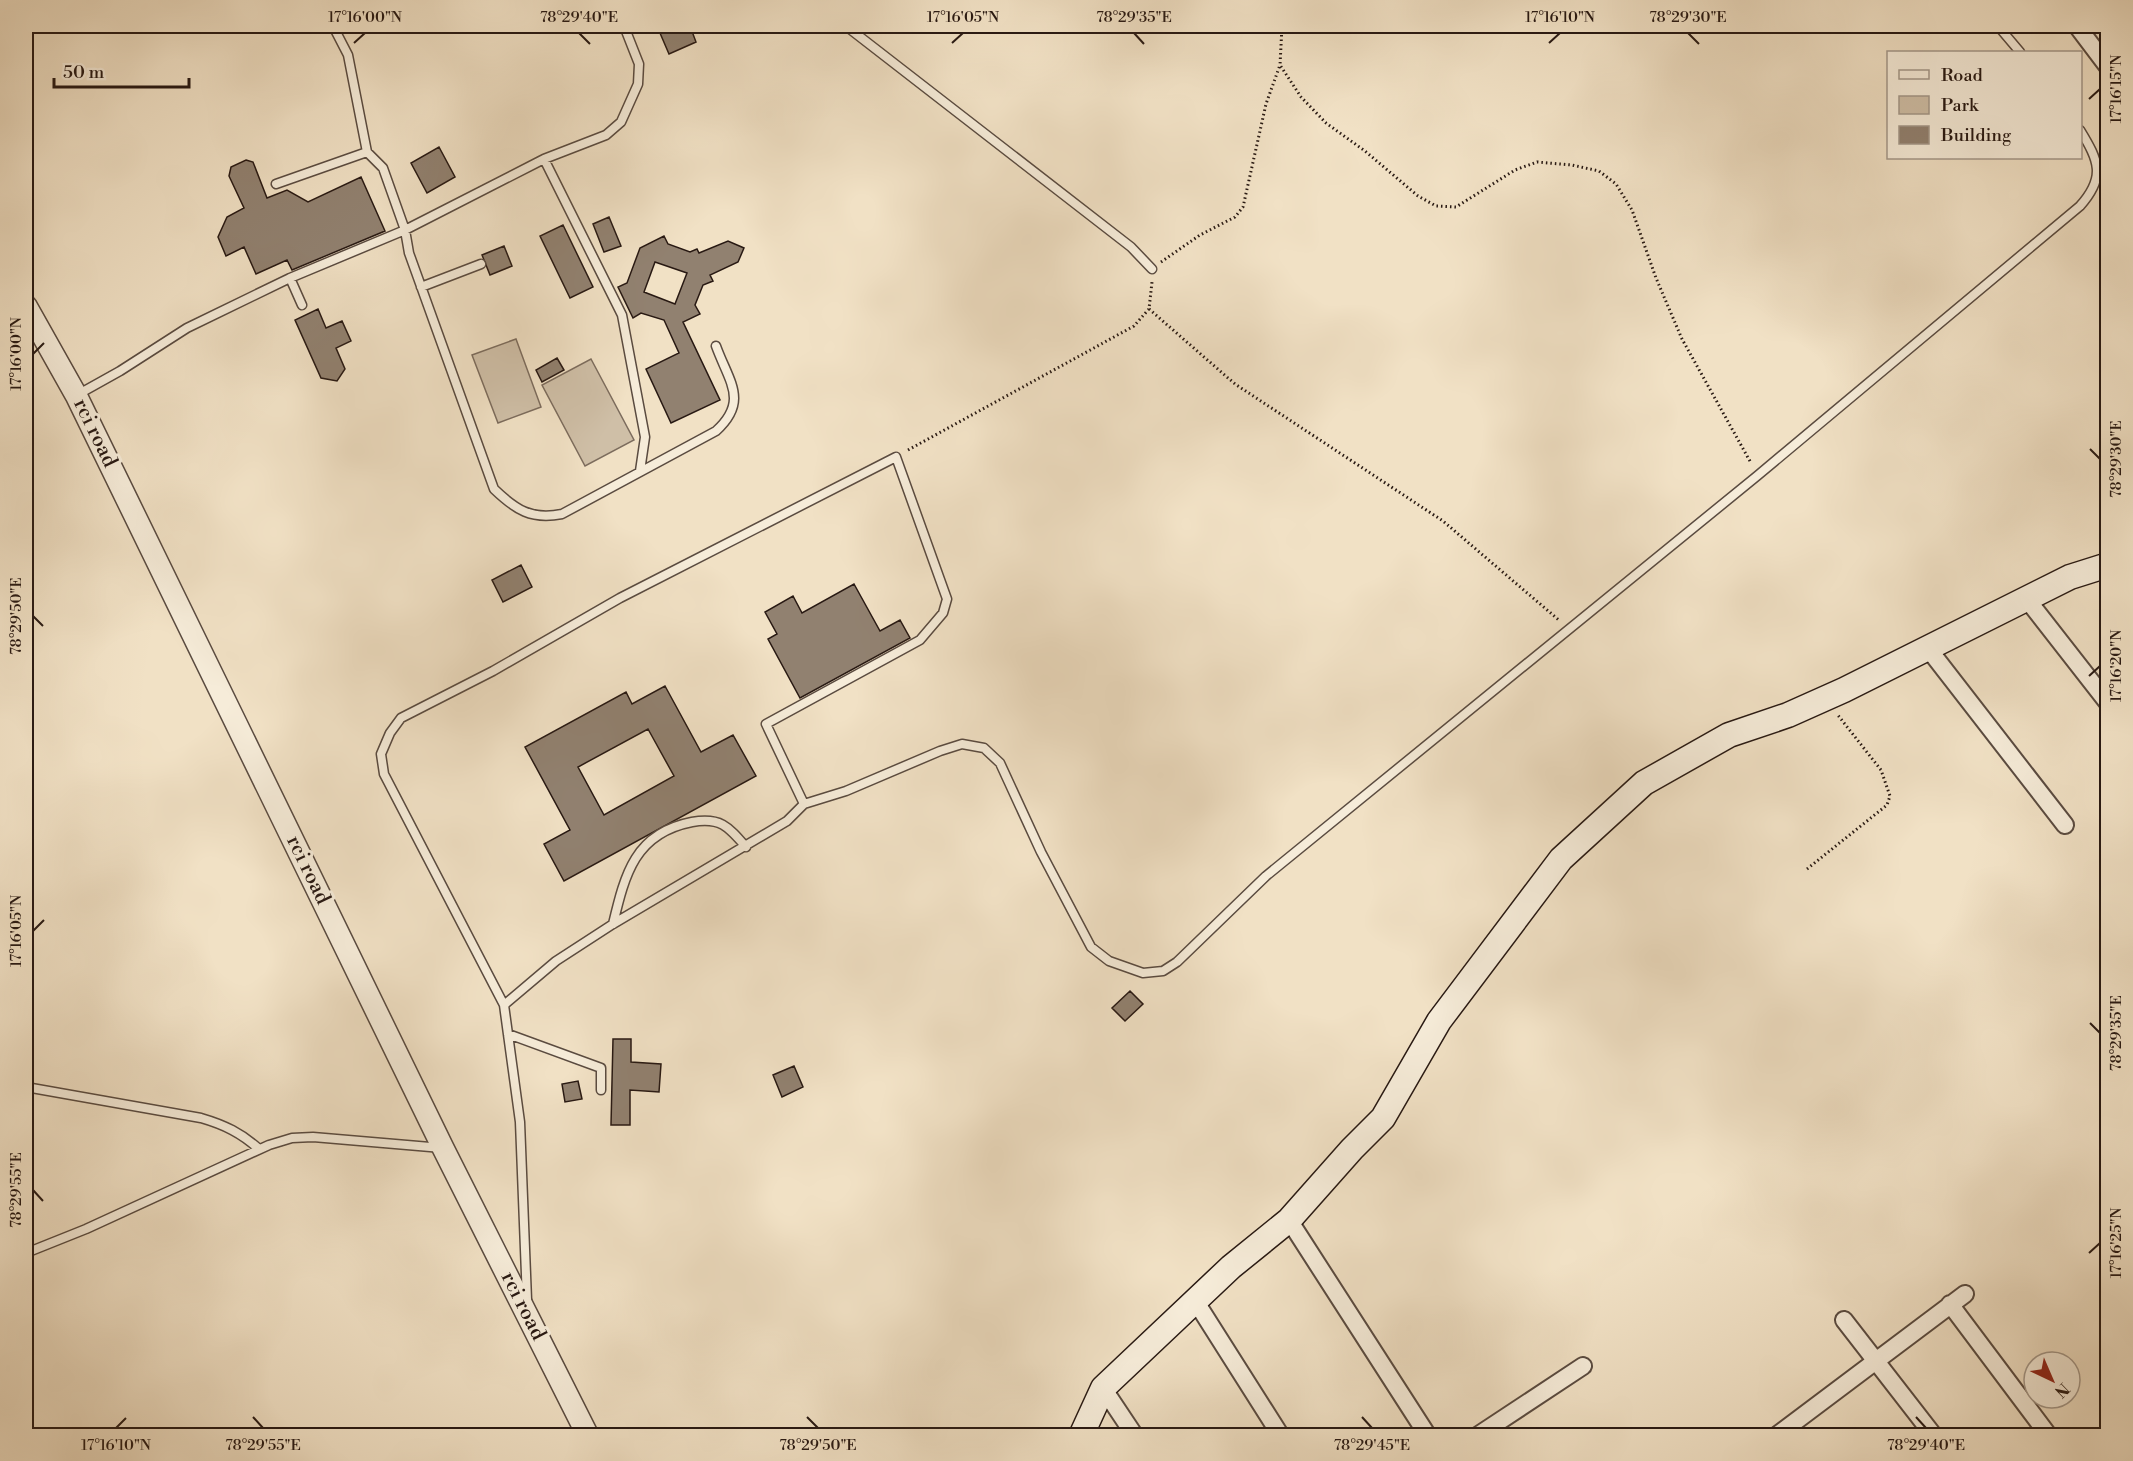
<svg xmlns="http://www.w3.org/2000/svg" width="2133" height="1461" font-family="'Libre Bodoni',serif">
<rect width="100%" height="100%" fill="#f1e1c5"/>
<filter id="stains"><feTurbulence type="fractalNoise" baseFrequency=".00333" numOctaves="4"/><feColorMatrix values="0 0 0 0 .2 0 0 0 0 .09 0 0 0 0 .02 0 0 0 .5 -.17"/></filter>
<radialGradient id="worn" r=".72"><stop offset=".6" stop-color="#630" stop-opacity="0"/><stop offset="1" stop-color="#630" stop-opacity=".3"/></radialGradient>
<path fill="#cfbfa7" stroke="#7c6c5d" stroke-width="1.5" d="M516,339L541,407L498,423L472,355Z
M591,359L634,440L585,466L542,385Z"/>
<path fill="#918170" stroke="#281913" stroke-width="1.5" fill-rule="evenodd" d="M657,26H690L696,42L669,54Z
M439,147L455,177L427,193L411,163Z
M246,160L253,162L267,198L287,190L308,202L361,177L385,231L292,270L287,260L256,274L244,247L226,256L218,237L227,217L244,208L229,176L231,167Z
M609,217L621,246L604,252L593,224Z
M563,225L593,287L570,298L540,236Z
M664,236L668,244L690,252L697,249L699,253L728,241L744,248L738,262L710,275L713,281L703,285L695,305L700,314L683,322L720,400L671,423L646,369L679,353L664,320L641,313L633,318L618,287L627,283L640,248ZM655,262L687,273L675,304L644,292Z
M504,246L512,266L490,275L482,255Z
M318,309L326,328L342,321L351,341L336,348L345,369L337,381L321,378L295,320Z
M557,358L564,370L542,382L536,370Z
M521,565L532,587L503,602L492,580Z
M854,584L880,631L900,620L910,638L800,698L768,639L777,634L765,612L793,596L802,613Z
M665,686L701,752L733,735L756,776L564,881L544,844L570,830L525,747L626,692L632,704ZM648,729L674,776L604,815L578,767Z
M1130,991L1143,1004L1125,1021L1112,1008Z
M613,1039H631V1062L661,1064L659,1092L630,1090V1125H611Z
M794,1066L803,1087L782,1097L773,1075Z
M578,1081L582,1099L565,1102L562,1084Z"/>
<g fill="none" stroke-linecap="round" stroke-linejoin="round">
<g stroke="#5a4b40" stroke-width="11">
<path id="service" d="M333,26L348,55L367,152L383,168L405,230L409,253L494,489C516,510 531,520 562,514L716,431C749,401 729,382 716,346
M846,26L1131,247L1152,269
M1998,26L2020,52
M544,159L622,315L645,437L640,471
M276,184L367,152
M290,278L302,305
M421,287L481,264
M77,395L120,371L187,328L290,278L405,230L544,159L606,135L621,122L638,84L639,64L624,26
M613,924C625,874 635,833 692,822C720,817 728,826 746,847
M504,1005L384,774L381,754L390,733L401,718L493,671L620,598L896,457L947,599L943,613L920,640L766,724L804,804
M508,1034L601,1068V1090
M26,1087L201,1118C225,1125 241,1133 259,1149
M26,1253L86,1229L269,1145L292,1138L313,1137L442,1148
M527,1300L520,1122L504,1005L556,961L613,924L787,821L804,804L846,791L940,751L962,744L984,748L1000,763L1041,852L1091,947L1109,961L1143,973L1163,971L1177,962L1266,876L1757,476L2080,206C2106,177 2099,161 2080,130"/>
</g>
<g stroke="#5a4b40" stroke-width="20">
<path id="minor" d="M2077,26L2108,67
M2026,598L2108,703
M1927,647L2065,825
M1289,1220L1428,1436
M1196,1302L1281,1436
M1950,1304L2049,1436
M1844,1320L1934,1436
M1103,1388L1135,1436
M1477,1436L1583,1366
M1776,1436L1965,1294"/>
</g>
<g stroke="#5a4b40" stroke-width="24">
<path id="tertiary" d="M26,306L76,395L443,1148L588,1436"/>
</g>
<g stroke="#281913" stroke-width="27">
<path id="secondary" d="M1081,1436L1103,1388L1231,1267L1289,1220L1352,1149L1383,1118L1439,1021L1561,859L1644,783L1729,735L1788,715L1844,690L2070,577L2108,565"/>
</g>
<path stroke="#281913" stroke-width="3" stroke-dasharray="1.5 3" stroke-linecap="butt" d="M1282,26L1280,65L1301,97L1326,123L1365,151L1418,196L1436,206L1456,207L1515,170L1537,162L1572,165L1599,171L1616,184L1632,210L1656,278L1682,339L1751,463
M1161,262L1200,235L1235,217L1243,207L1266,104L1280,65
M1149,309L1235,384L1443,521L1560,621
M908,450L1134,326L1149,309L1152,282
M1807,869L1887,805L1890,796L1881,770L1837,714
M2107,1202L2108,1201"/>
<use href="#service" stroke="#f6ecd9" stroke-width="8"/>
<use href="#minor" stroke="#f6ecd9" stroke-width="16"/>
<use href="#tertiary" stroke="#f6ecd9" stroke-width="21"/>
<use href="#secondary" stroke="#f6ecd9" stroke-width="24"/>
</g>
<path fill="none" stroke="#281913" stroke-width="2" d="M579,33L590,44M1134,33L1144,44M1688,33L1699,44M354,43L365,33M952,43L963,33M1549,43L1560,33M2089,99L2100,89M33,354L44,343M2090,449L2100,459M33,616L43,626M2089,676L2100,666M33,931L44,920M2090,1023L2100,1033M33,1190L43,1201M2089,1253L2100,1243M253,1417L263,1428M807,1417L818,1428M1362,1417L1372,1428M1916,1417L1926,1428M116,1428L126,1418"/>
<g text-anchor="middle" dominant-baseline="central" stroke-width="6" stroke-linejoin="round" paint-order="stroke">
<g font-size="21" fill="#281913" stroke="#f6ecd9">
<text transform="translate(95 433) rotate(64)">rci road</text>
<text transform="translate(308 870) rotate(64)">rci road</text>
<text transform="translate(523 1306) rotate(63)">rci road</text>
</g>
</g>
<rect width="2133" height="1461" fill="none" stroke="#f1e1c5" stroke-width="66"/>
<rect x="1887" y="51" width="195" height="108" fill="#f6ecd9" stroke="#a4988a" stroke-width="1.5"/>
<rect x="1899" y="70" width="30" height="9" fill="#f6ecd9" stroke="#a4988a" stroke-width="1.5"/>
<text x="1941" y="81" font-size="18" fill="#281913">Road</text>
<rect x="1899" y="96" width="30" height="18" fill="#cfbfa7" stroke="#a4988a" stroke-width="1.5"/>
<text x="1941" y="111" font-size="18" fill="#281913">Park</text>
<rect x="1899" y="126" width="30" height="18" fill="#918170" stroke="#a4988a" stroke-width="1.5"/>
<text x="1941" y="141" font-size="18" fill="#281913">Building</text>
<g transform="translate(2052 1380) rotate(136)"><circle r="28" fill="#f6ecd9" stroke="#a4988a" stroke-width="1.5"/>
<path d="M0-4.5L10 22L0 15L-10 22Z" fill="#8f2418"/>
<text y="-9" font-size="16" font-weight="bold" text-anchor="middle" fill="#281913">N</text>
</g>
<path d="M54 78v9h135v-9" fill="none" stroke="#281913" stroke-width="3"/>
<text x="63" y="78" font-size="18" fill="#281913" stroke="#f6ecd9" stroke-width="4.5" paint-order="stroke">50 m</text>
<rect x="33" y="33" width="2067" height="1395" fill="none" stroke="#281913" stroke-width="2"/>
<g font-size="15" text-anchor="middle" fill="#281913">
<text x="365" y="22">17°16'00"N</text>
<text x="579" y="22">78°29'40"E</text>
<text x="963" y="22">17°16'05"N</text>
<text x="1134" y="22">78°29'35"E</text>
<text x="1560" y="22">17°16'10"N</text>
<text x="1688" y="22">78°29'30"E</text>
<text transform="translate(2116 89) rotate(-90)" y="5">17°16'15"N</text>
<text transform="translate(16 354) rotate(-90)" y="5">17°16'00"N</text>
<text transform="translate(2116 459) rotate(-90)" y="5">78°29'30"E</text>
<text transform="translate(16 616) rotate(-90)" y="5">78°29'50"E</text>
<text transform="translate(2116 666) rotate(-90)" y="5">17°16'20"N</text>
<text transform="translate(16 931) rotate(-90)" y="5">17°16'05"N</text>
<text transform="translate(2116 1033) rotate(-90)" y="5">78°29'35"E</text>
<text transform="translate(16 1190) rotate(-90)" y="5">78°29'55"E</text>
<text transform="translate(2116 1243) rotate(-90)" y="5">17°16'25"N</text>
<text x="116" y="1450">17°16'10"N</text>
<text x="263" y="1450">78°29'55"E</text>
<text x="818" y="1450">78°29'50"E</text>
<text x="1372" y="1450">78°29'45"E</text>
<text x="1926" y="1450">78°29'40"E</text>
</g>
<rect width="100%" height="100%" filter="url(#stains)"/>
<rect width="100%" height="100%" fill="url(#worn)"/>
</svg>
